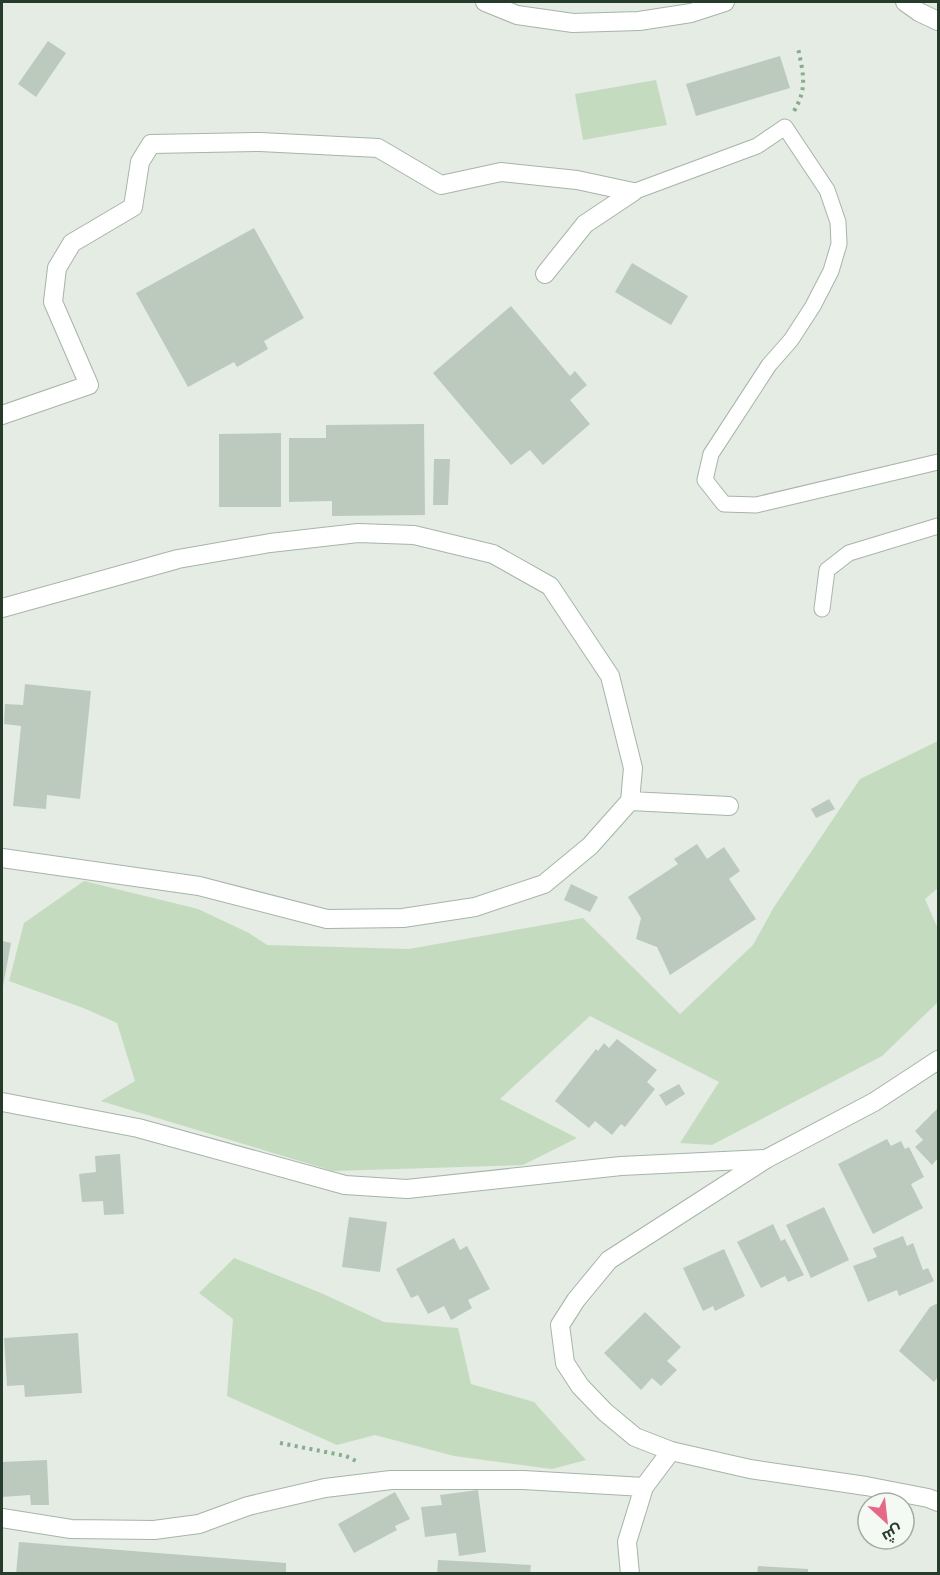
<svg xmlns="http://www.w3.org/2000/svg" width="940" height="1575" font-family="'PT Sans Narrow',Cairo,sans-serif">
<rect width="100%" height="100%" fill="#e4ece4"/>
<path fill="#c5dbbf" d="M656,80L667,125L583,140L575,94Z
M938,741V888L925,899L938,929V1002L882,1056L712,1145L680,1143L719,1082L590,1016L500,1099L577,1138L523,1165L333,1171L101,1101L135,1081L117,1023L86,1009L9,981L24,923L84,881L198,909L249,933L267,945L409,949L583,918L680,1014L753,945L774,907L860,779Z
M234,1258L321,1293L384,1322L458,1328L471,1384L534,1402L586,1460L552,1469L454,1456L375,1435L337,1445L227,1396L233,1319L199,1293Z"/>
<path fill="#bccabe" d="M48,41L66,53L36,97L18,84Z
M780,56L790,88L696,116L686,84Z
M254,228L304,318L264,341L268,349L237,367L234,362L188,387L136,293Z
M632,263L688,296L671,325L615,292Z
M511,306L570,376L575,371L587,385L570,400L590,424L543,465L530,450L511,465L433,373Z
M424,424L425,515L332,516V501L289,502V438H326V425Z
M281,433V507H219V434Z
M434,459H450L448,505H433Z
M25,684L91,691L80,799L47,795L46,809L13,806L21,726L4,724L5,704L23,705Z
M829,799L835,809L816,818L811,809Z
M697,844L707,859L724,847L740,871L729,879L756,919L670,975L657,947L636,939L641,918L628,897L678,864L674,859Z
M571,884L598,897L590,912L564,900Z
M2,941L11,943L3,986H2Z
M617,1039L657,1070L647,1082L655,1089L625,1127L621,1124L612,1135L595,1121L589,1128L555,1101L596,1049L598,1051L604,1043L609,1048Z
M679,1084L685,1094L666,1106L659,1095Z
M937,1109L938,1158L932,1165L915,1147L923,1140L915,1131Z
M887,1139L891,1146L901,1141L905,1149L909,1147L924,1177L911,1184L923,1208L873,1234L838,1164Z
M120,1154L124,1214L104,1215L103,1201L82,1202L79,1174L96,1172L95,1156Z
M824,1207L849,1260L811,1278L786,1225Z
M349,1217L387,1222L380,1272L342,1267Z
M773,1224L781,1241L785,1239L804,1275L788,1282L785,1276L761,1288L737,1242Z
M903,1236L907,1246L913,1243L923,1270L928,1268L934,1281L899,1296L897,1290L868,1302L853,1266L877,1257L873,1248Z
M454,1238L460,1250L467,1246L490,1289L468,1300L472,1308L451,1320L444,1306L428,1314L418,1295L411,1298L396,1269Z
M724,1249L745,1296L715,1311L713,1306L703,1311L683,1268Z
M938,1303V1377L934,1382L899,1351L930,1307Z
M645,1312L681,1347L667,1361L677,1370L661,1386L652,1378L641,1390L604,1353Z
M78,1333L82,1393L25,1397L24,1385L7,1386L4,1338Z
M47,1460L49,1505H31L30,1495L2,1497V1462Z
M478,1490L486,1552L459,1556L456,1533L425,1537L421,1507L442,1505L440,1495Z
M395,1492L410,1519L395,1526L397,1530L354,1553L338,1524Z
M19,1542L286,1563V1574H16Z
M438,1560L531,1565L530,1574H437Z
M758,1566L808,1569V1574H757Z"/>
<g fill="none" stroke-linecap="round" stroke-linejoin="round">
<g stroke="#a7b4a8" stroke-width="17">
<path id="service" d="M633,192L757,146L785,127L827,190L838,222L839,244L831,271L813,306L791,340L769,365L711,454L705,480L724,504L756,505L938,462
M822,609L827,570L849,553L938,526"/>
</g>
<g stroke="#a7b4a8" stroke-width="20">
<path id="minor" d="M905,2L919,12L938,21
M545,274L585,224L633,192
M2,415L89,385L53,302L57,268L72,243L133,207L140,162L151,144L260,142L378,148L441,185L501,172L577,180L633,192
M2,608L178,559L270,543L358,533L414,535L493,554L550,586L610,676L633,768L630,801L590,846L544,884L475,907L403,918L327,919L199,886L2,858
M630,801L729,806
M2,1102L138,1128L345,1185L407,1189L621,1166L766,1159
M2,1518L71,1529L154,1530L199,1524L248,1506L325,1488L391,1480H523L644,1487
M630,1574L627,1542L644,1487L671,1451"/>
</g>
<g stroke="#a7b4a8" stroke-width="20">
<path id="tertiary" d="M485,2L517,15L573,23L639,21L691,13L725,2
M938,1060L874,1102L766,1159L609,1260L576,1300L560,1325L565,1363L580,1386L605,1412L635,1437L671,1451L750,1469L866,1486L928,1498L938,1502"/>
</g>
<path stroke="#87ad8e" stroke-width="4" stroke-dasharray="3 4.5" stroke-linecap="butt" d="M794,111C808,88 803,73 798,48
M280,1443L346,1456L356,1461"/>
<use href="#service" stroke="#fff" stroke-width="15"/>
<use href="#minor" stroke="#fff" stroke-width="18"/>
<use href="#tertiary" stroke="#fff" stroke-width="18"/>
</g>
<rect width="940" height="1575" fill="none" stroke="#253c2a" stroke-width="6"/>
<g transform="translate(886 1521) rotate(153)"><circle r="28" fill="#f4f9f4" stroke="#a1ada3" stroke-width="1.5"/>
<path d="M0-4.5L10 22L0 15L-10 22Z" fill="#e66887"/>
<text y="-9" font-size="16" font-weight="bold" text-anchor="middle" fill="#253c2a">ش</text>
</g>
</svg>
